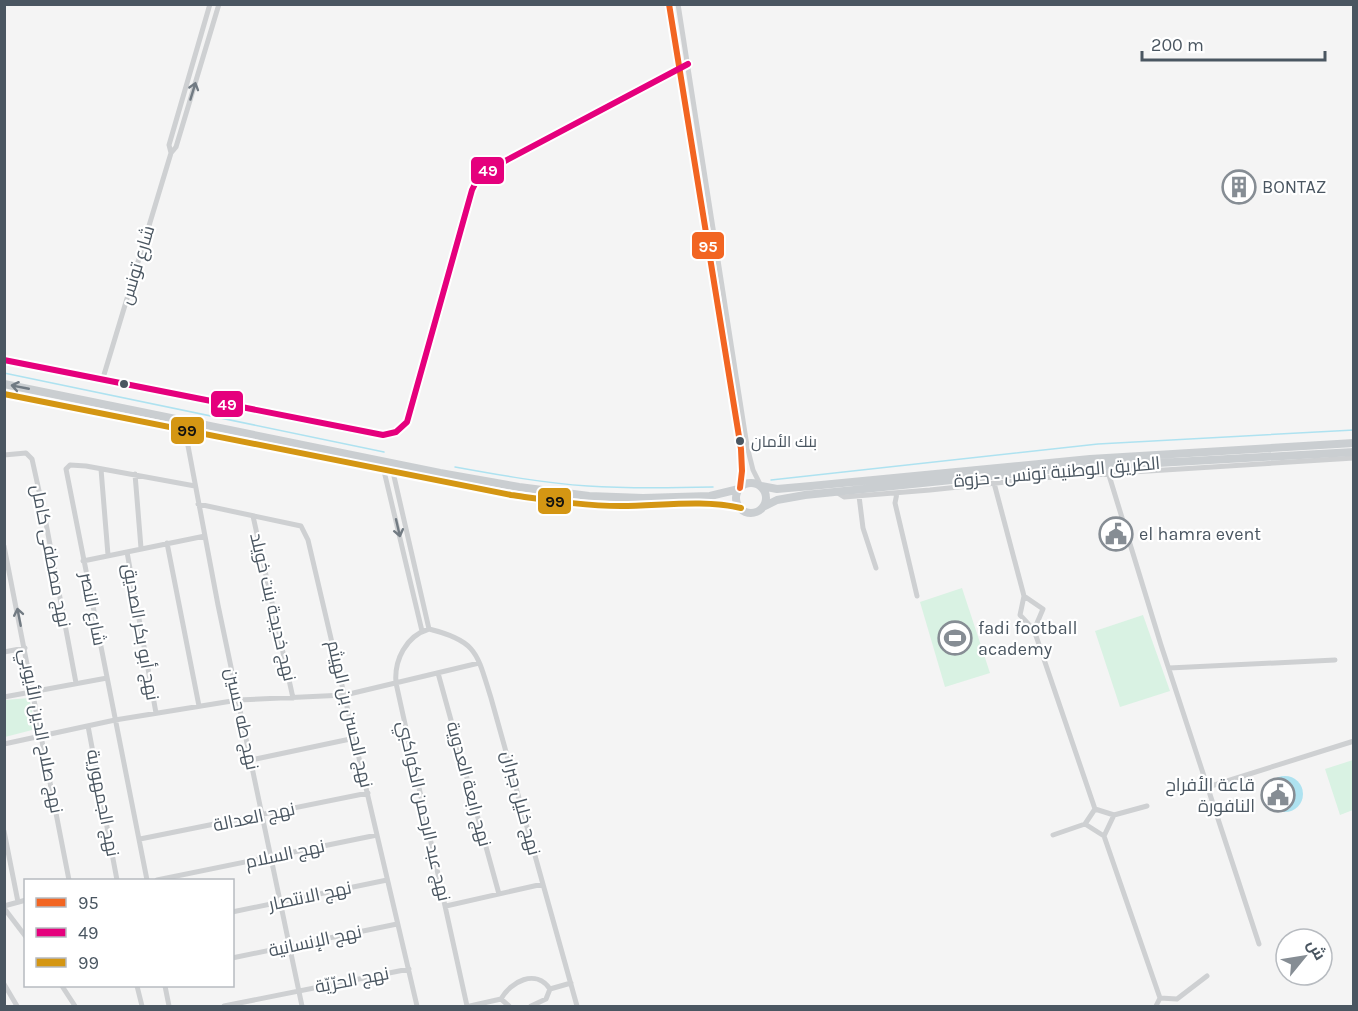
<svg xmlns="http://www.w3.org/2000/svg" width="1358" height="1011" font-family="Karla,Cairo,sans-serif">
<rect width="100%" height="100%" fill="#f4f4f4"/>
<path fill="#d9f2e3" d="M962,588L990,673L945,687L920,602Z
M1143,615L1170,691L1120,707L1095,631Z
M29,698L36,729L5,737V700Z
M1353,760V810L1340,815L1325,769Z"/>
<path fill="#aee2f0" d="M1267 794a18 18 0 1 1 36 0a18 18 0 1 1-36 0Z"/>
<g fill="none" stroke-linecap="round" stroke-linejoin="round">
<path stroke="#aee2f0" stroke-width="1.5" d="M4,373L384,452
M455,467C499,475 543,483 588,486C630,489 672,488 713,487
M771,480L1098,444L1354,430"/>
<path stroke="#ced0d2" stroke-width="5" d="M669,4L741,449L742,471L740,488
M678,4L747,446L753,470L761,486
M171,153L176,147L219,4
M4,360L383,435L396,432L407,422L472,190L479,176L490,169L688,64
M103,378L171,153L169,145L210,4
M185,430L218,605L302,1006
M4,455L26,453L32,459L45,518L76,683
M101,469L108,555
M384,471L422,631
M393,472L429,629
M1108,472L1161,645L1259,944
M135,474L141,548
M994,483L1024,596L1020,615L1034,630L1095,809
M836,492L844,497L930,490L1053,477L1354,458
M897,493L895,503L917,596
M859,496L863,528L876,568
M198,504L301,526L308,540L417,1006
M253,516L293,698
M167,543L199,706
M4,546L69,880
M127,552L156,713
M83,561L205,536
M1024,596L1043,609L1034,630
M429,629C478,641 477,654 491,698L577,1006
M429,629C406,636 394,660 396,683L467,1006
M4,652L25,648
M1169,668L1335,660
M438,673L499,894
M4,697L107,678
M88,726L117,880
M4,744L115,720L238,700L345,695L479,663
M251,760L355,738
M1208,787L1354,741
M1095,809L1114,815L1147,806
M1085,824L1104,836L1160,998L1156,1006
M4,831L18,902
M1053,835L1085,824L1095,809
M1104,836L1114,815
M140,839L368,793
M147,880L66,469L70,465L86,466L195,486
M157,880L377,835
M4,906L26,900
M446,906L543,884
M4,908L26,937
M232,912L387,880
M232,958L397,924
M4,984L17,1006
M62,986L75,1006
M137,986L142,1006
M165,986L169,1006
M550,989L571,983
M1160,998L1177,999L1207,976
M501,999L509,1006
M224,1006L409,969
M470,1006L501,999C510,982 536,968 550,989
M531,1006L546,999L550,989"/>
<path stroke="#caced1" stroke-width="8" d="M4,384L440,473L519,487L589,496L643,498L710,496L739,489
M4,394L511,495C547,500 584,506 621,506C660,506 702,499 741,508
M736 498a15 15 0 1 1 30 0a15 15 0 1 1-30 0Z
M761,486L777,489L811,486L1090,459L1354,443
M763,507L777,500L805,495L1069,468L1354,452"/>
<g stroke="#fff" stroke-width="10">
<path id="bus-1" d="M669,4L741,449L742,471L740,488"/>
</g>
<g stroke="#fff" stroke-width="10">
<path id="bus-2" d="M4,360L383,435L396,432L407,422L472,190L479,176L490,169L688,64"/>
</g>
<g stroke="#fff" stroke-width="10">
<path id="bus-3" d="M4,394L511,495C547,500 584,506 621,506C660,506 702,499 741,508"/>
</g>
<use href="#bus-1" stroke="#f26522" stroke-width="6"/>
<use href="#bus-2" stroke="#e5007d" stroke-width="6"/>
<use href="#bus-3" stroke="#d49613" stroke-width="6"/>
</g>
<defs><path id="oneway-shaft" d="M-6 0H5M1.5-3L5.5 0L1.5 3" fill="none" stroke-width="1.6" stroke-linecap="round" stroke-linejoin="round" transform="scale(1.5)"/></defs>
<g stroke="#727b83">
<use href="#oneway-shaft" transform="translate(193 91) rotate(-73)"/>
<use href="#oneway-shaft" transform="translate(398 528) rotate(77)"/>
<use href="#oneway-shaft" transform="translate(19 617) rotate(-101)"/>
</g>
<use stroke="#707a83" href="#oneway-shaft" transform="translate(20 387) rotate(-169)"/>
<defs>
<g id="building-ring" transform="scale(1.725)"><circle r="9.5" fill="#fff" stroke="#868d94" stroke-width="1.5"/><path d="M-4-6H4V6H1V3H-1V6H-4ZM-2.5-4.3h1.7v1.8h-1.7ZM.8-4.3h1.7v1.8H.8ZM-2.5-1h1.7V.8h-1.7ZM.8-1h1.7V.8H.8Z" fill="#868d94"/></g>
<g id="civic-ring" transform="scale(1.725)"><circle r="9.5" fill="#fff" stroke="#868d94" stroke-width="1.5"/><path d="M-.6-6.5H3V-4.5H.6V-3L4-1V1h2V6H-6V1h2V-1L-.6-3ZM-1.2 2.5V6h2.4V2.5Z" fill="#868d94"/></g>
<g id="stadium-ring" transform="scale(1.725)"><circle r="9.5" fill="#fff" stroke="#868d94" stroke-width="1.5"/><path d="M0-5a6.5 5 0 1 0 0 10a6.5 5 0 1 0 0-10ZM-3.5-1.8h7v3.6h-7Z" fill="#868d94"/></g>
</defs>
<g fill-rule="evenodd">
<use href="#building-ring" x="1239" y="187"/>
<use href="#civic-ring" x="1116" y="534"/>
<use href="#stadium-ring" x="955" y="638"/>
<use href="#civic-ring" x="1278" y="795"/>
</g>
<g fill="#4a5661" stroke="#fff" stroke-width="2">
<circle cx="124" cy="384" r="5"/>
<circle cx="740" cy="441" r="5"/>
</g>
<g text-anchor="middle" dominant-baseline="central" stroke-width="4.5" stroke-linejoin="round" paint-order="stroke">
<g font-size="16" fill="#4a5661" stroke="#fff" text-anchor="start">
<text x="751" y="441">بنك الأمان</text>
</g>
<g font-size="18" fill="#4a5661" stroke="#fff" text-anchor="start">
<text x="1262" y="187">BONTAZ</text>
<text x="1139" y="534">el hamra event</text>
<text x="978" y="628">fadi football<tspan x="978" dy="21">academy</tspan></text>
<text x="1255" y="785" text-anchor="end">قاعة الأفراح<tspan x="1255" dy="21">النافورة</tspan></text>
</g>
<g font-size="18" fill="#4a5661" stroke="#fff">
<text transform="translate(137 265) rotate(-73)">شارع تونس</text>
<text transform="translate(1057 472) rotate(-5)">الطريق الوطنية تونس - حزوة</text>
<text transform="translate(51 556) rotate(79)">نهج مصطفى كامل</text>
<text transform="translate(273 607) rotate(77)">نهج خديجة بنت خويلد</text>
<text transform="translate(93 609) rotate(79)">شارع النصر</text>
<text transform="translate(141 632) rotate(80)">نهج أبو بكر الصديق</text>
<text transform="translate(350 714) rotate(77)">نهج الحسن بن الهيثم</text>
<text transform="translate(242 719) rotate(78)">نهج طه حسين</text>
<text transform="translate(41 731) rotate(79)">نهج صلاح الدين الأيوبي</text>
<text transform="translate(469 784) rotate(75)">نهج رابعة العدوية</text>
<text transform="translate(103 803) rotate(79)">نهج الجمهورية</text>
<text transform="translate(521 803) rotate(75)">نهج خليل جبران</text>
<text transform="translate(424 811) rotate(77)">نهج عبد الرحمن الكواكبي</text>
<text transform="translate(254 817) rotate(-12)">نهج العدالة</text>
<text transform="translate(285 854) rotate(-12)">نهج السلام</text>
<text transform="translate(310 896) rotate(-12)">نهج الانتصار</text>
<text transform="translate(315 941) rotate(-12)">نهج الإنسانية</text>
<text transform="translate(352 980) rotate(-11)">نهج الحرّيّة</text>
</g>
</g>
<g stroke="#fff" stroke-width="2">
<rect x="470" y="156" width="35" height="29" rx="6" fill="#e5007d"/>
<rect x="691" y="231" width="34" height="29" rx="6" fill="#f26522"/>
<rect x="210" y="390" width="34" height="28" rx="6" fill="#e5007d"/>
<rect x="170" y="416" width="35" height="29" rx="6" fill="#d49613"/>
<rect x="537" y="487" width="35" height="28" rx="6" fill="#d49613"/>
</g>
<g font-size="16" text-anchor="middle" font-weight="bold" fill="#fff">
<text x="488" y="176">49</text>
<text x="708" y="252">95</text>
<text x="227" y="410">49</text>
</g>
<g font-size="16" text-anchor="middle" font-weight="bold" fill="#111">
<text x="187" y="436">99</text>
<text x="555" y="507">99</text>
</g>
<rect width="1358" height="1011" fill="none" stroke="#4a5661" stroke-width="12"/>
<rect x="24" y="879" width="210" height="108" fill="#ffffff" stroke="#b7bbc0" stroke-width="1.5"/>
<rect x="36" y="898" width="30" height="9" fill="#f26522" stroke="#b7bbc0" stroke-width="1.5"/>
<text x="78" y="909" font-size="18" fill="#4a5661">95</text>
<rect x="36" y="928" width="30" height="9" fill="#e5007d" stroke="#b7bbc0" stroke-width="1.5"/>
<text x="78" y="939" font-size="18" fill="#4a5661">49</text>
<rect x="36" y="958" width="30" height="9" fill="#d49613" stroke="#b7bbc0" stroke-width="1.5"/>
<text x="78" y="969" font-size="18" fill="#4a5661">99</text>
<g transform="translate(1304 957) rotate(60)"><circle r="28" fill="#ffffff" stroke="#b7bbc0" stroke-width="1.5"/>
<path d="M0-4.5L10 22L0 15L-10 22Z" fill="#868d94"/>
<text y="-9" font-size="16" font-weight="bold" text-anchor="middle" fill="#4a5661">ش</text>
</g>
<path d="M1142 51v9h183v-9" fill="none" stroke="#4a5661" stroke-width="3"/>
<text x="1151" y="51" font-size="18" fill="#4a5661" stroke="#ffffff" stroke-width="4.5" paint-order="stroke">200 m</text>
</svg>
